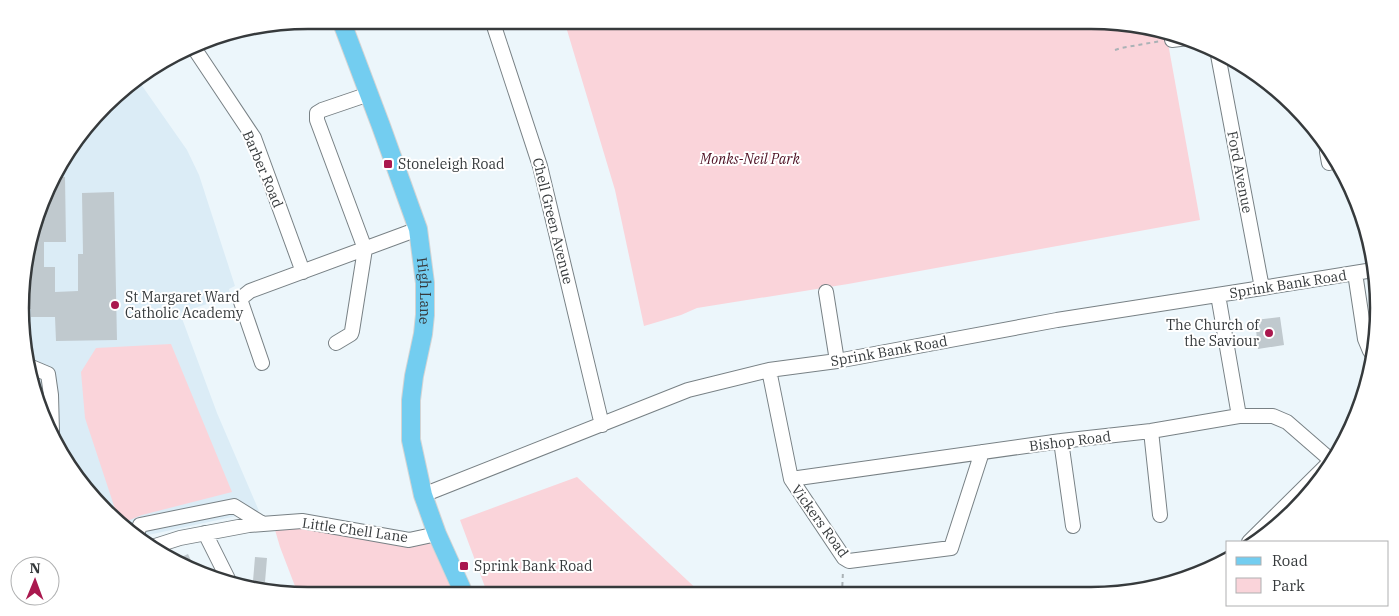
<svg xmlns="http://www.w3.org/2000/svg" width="1399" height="616" font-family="'IBM Plex Serif',serif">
<rect width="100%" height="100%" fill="#ecf6fb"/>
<path fill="#dbecf6" d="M138,80L187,150L199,175L235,286L229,289L231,296L180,313L217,413L259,511L139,537L118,525L58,452L23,346L25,252L58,164L118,91Z"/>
<path fill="#fad4da" d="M564,20H1091L1166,32L1200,220L848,284L697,308L681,315L644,326L615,190Z
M171,344L232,492L142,515L120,524L85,418L81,372L96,348Z
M577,477L703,595H488L460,520Z
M273,523L392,537L437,534L465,596H308L298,594L280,547Z"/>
<path fill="#c0c9ce" d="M56,171H62V177H65L66,242H44V267H55V292L78,291V254H83L82,193L114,192L117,340L56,341L55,317H31V309H24L25,252L39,216H43L42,207Z
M1280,317L1284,345L1258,349L1255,320Z
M188,554L195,569L177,559Z
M255,557L267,558L265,582L253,581Z"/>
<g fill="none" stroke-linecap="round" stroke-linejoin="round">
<g stroke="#788185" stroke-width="16">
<path id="minor" d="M492,20L540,166L602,425
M1172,40L1188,38
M194,48L254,138L303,272
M1218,55L1262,288
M1327,152L1329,163
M1355,273L1365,339L1370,351
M826,292L837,361
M1218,295L1239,416
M336,343L351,334L352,331L365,249L317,120V113L322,110L369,94
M262,363L240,299L250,291L418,229
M29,366L48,374L51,395L52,432
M769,370L791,479L844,558L849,561L951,548L982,452
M1151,431L1160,515
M1061,441L1073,526
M791,479L1061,441L1151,431L1239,416H1273L1287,422L1333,462
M423,495L688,390L769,370L837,361L1057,320L1262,288L1373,270
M205,533L230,583
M137,535L140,525L234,506L263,524
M1249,542L1331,461
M155,546L180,538L249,525L302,521L409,540L437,534"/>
</g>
<g stroke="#d3d4d4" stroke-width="20">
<g id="major">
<path id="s1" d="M341,20L381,126L418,229L425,283V315L423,334L414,376L411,400V440L423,495L437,534L465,596"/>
</g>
</g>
<path stroke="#aab2b6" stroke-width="2" stroke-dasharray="4 4" stroke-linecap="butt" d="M1115,50L1121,48L1161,41
M842,594L843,570"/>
<use href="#minor" stroke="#fff" stroke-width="14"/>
<use href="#major" stroke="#73cdf0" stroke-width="18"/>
</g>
<g fill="#aa184e" stroke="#fff" stroke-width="2">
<rect x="383" y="159" width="10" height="10" rx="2.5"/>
<circle cx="115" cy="305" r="5"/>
<circle cx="1269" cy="333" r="5"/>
<rect x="459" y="561" width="10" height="10" rx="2.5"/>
</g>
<g text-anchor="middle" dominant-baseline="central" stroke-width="4" stroke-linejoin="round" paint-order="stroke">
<g font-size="14" font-style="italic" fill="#4e1023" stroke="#fff">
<text x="750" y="159">Monks-Neil Park</text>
</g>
<g font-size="14" fill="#363a3c" stroke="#fff" text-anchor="start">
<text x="398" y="164">Stoneleigh Road</text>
<text x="125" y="297">St Margaret Ward<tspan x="125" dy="16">Catholic Academy</tspan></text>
<text x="1259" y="325" text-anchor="end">The Church of<tspan x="1259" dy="16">the Saviour</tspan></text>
<text x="474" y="566">Sprink Bank Road</text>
</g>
<g font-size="14" fill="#363a3c" stroke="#fff">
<text transform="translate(263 169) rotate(67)">Barber Road</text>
<text transform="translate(1240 172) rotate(79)">Ford Avenue</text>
<text transform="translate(553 221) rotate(76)">Chell Green Avenue</text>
<text transform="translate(1288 284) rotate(-9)">Sprink Bank Road</text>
<text stroke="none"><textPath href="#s1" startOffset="285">High Lane</textPath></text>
<text transform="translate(889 351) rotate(-10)">Sprink Bank Road</text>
<text transform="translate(1070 441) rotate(-7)">Bishop Road</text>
<text transform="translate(820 521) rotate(54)">Vickers Road</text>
<text transform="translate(355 530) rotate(8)">Little Chell Lane</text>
</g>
</g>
<path d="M0 0H1399V616H0ZM308 29H1091A279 279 0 0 1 1370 308V308A279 279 0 0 1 1091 587H308A279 279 0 0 1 29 308V308A279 279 0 0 1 308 29Z" fill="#fff" fill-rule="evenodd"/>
<path fill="none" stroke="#363a3c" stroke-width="2.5" d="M308 29H1091A279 279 0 0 1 1370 308V308A279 279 0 0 1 1091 587H308A279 279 0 0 1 29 308V308A279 279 0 0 1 308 29Z"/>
<rect x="1226" y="541" width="162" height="65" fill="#ffffff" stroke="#afb0b1"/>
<rect x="1236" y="557" width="25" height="8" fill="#73cdf0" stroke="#afb0b1"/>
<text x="1272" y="566" font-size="15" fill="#363a3c">Road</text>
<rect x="1236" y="578" width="25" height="15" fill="#fad4da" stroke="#afb0b1"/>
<text x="1272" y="591" font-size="15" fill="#363a3c">Park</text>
<g transform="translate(35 581) rotate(1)"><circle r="24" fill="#ffffff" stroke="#afb0b1"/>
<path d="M0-4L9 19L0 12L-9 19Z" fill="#aa184e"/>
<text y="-8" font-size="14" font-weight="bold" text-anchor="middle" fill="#363a3c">N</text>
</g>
</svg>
